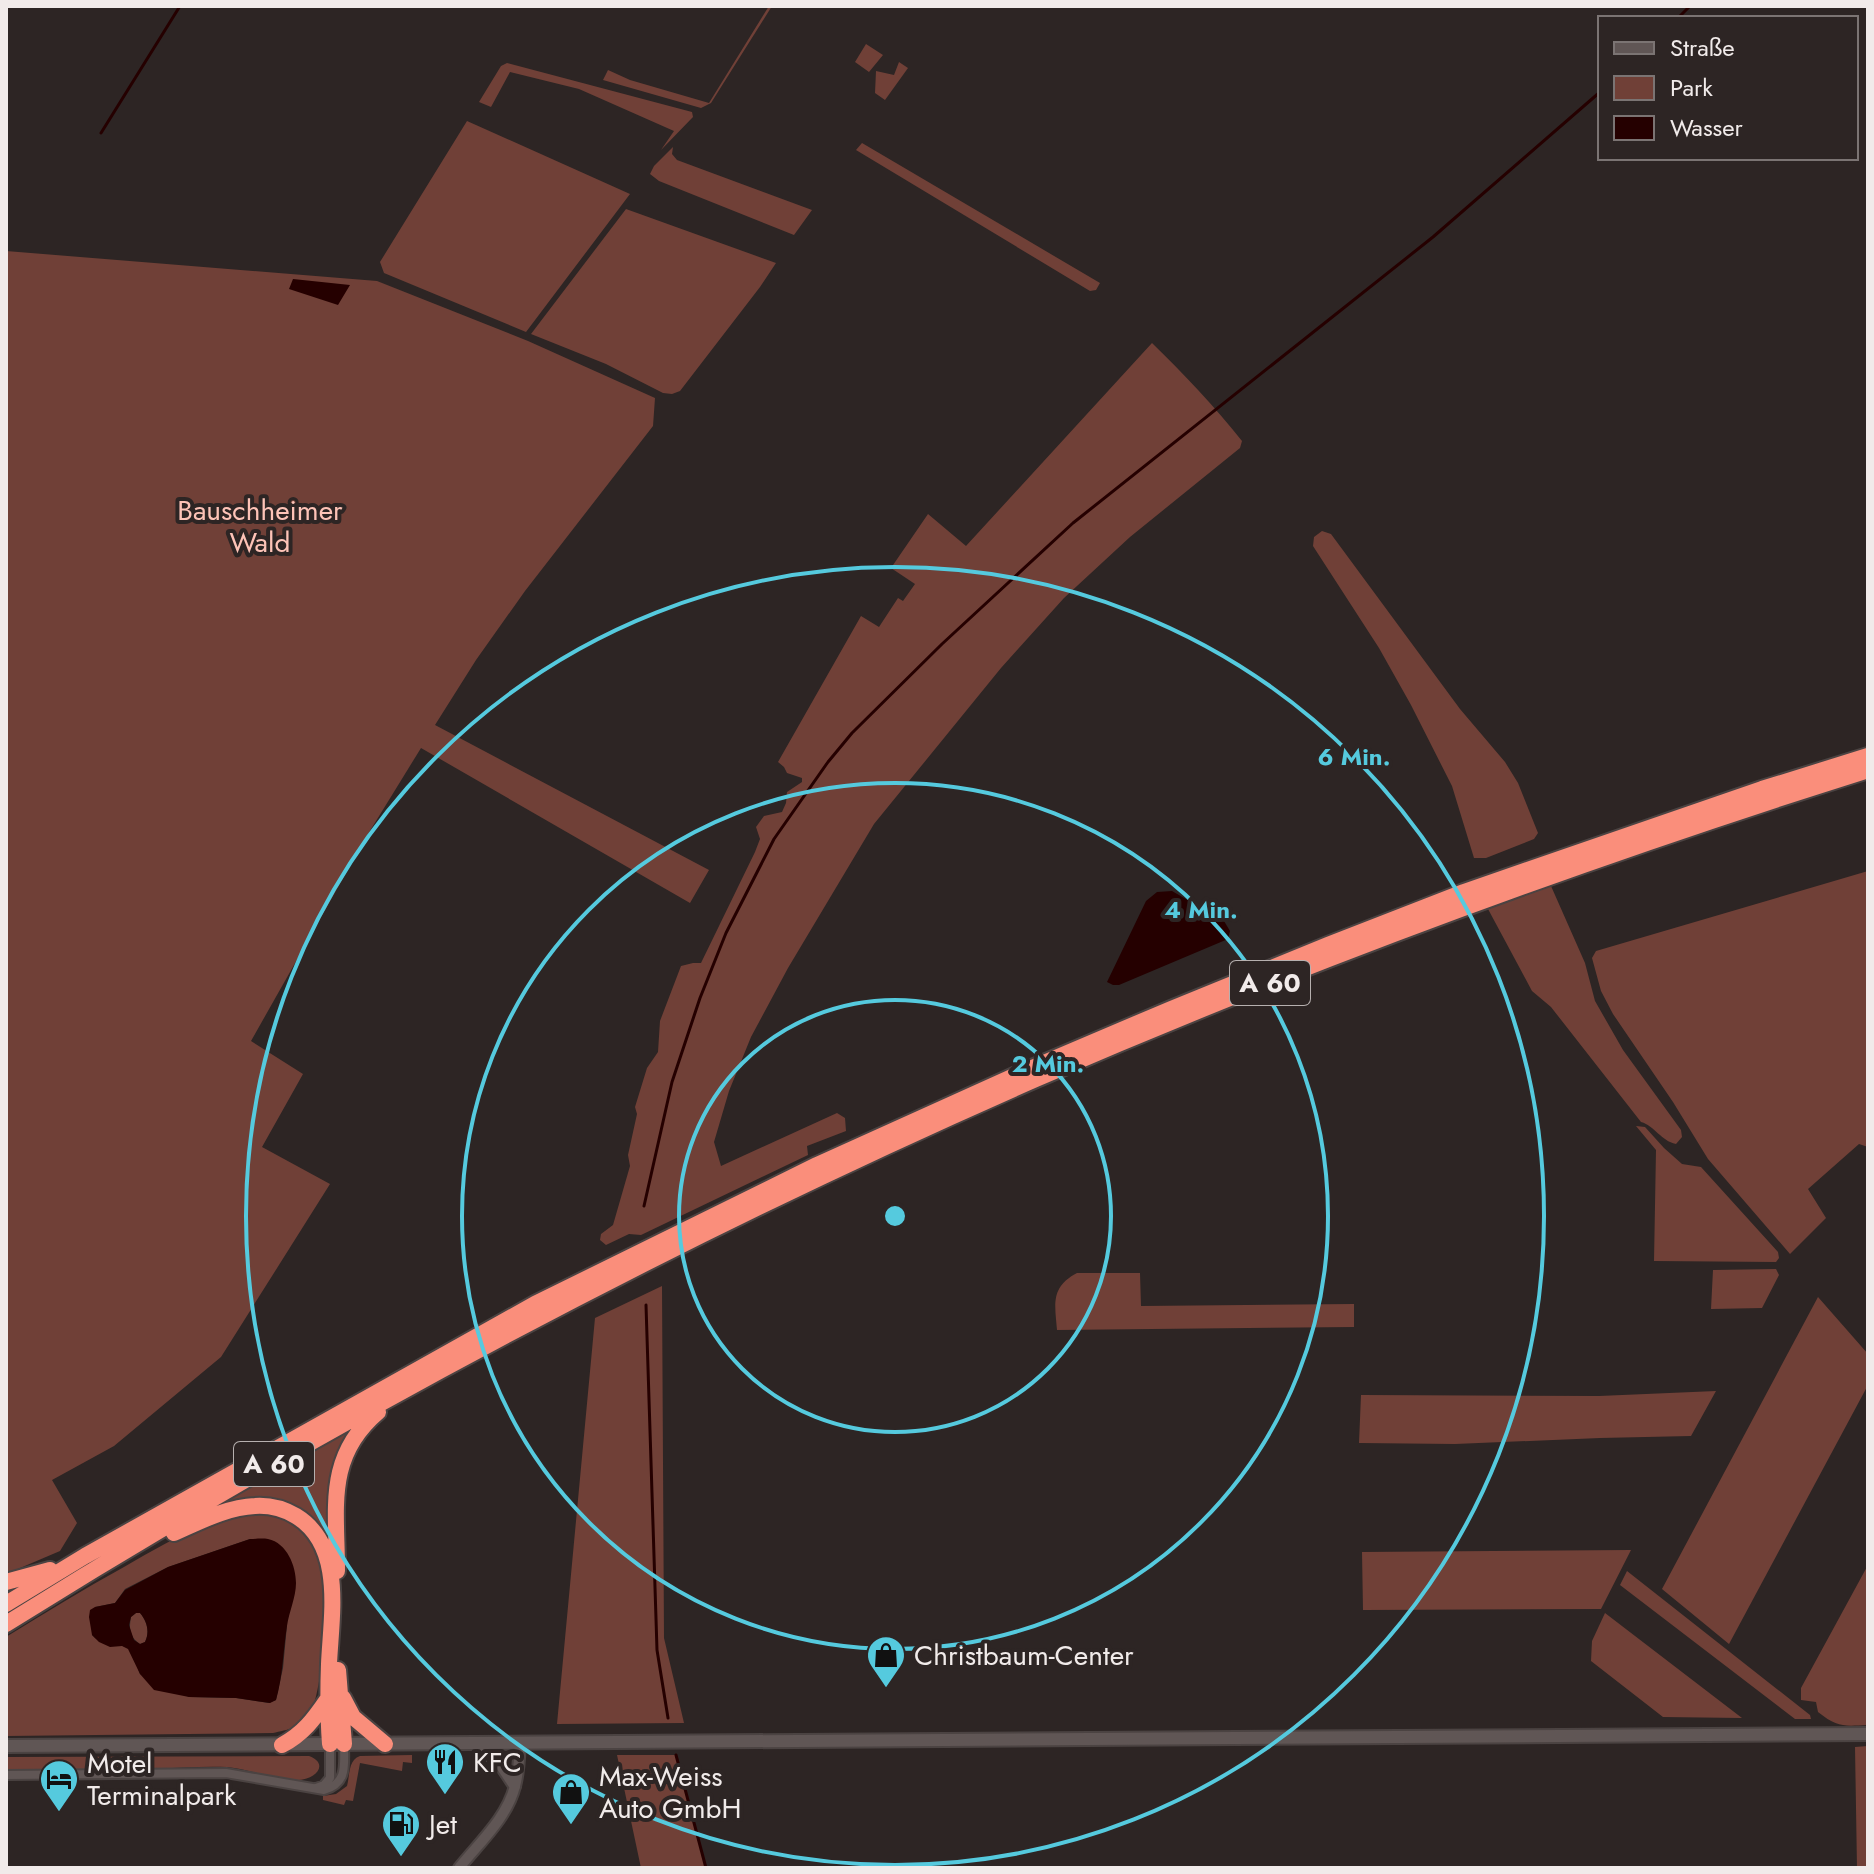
<svg xmlns="http://www.w3.org/2000/svg" width="1874" height="1874" font-family="Jost,sans-serif">
<rect width="100%" height="100%" fill="#2d2524"/>
<path fill="#704037" fill-rule="evenodd" d="M769,6H772L711,103L701,108L603,80L608,70L630,80L709,103Z
M866,44L883,55L869,72L855,62Z
M899,62L908,68L885,100L875,93L876,71L894,75Z
M507,63L692,112L693,117L661,150L674,131L579,89L510,72L491,107L479,102L501,66Z
M467,121L630,194L526,332L384,273L380,262Z
M862,143L1100,283L1096,290L1090,291L856,150Z
M673,147L672,154L677,160L812,210L794,235L659,181L650,174L654,166Z
M626,209L776,263L760,287L680,391L672,394L663,393L606,364L531,334Z
M6,251L377,281L528,341L655,398L653,426L525,591L476,660L435,725L709,870L690,903L421,748L368,834L251,1041L303,1074L262,1147L330,1184L221,1357L114,1446L52,1480L77,1523L60,1551L6,1574Z
M1152,343C1184,374 1214,406 1242,441L1240,448L1130,537L1064,598L1001,668L874,824L788,968L751,1037L729,1091L714,1142L721,1166L837,1113L845,1118L846,1131L807,1146L808,1155L641,1235L629,1234L606,1245L600,1240L601,1234L613,1225L630,1166L628,1155L637,1114L635,1107L647,1068L658,1052L660,1021L681,966L693,963H701L755,852L760,839L756,827L764,816L782,812L786,803L787,792L802,782V778L787,773L784,767L778,762L861,616L879,627L898,598L903,601L915,584L891,568L928,514L966,546Z
M1322,531L1331,534L1460,709L1505,762L1518,783L1538,833L1534,839L1486,858H1474L1452,786L1411,705L1379,648L1313,546L1314,537Z
M1868,871V1147L1859,1144L1808,1189L1826,1218L1790,1254L1708,1159L1673,1102L1613,1014L1601,991L1592,958L1596,951Z
M1551,886L1585,963L1595,1001L1623,1050L1681,1130L1682,1137L1676,1144C1661,1141 1655,1126 1641,1122L1551,1007L1532,991L1488,909Z
M1636,1126L1645,1127L1664,1148L1682,1164L1701,1167L1778,1252L1779,1258L1776,1262L1654,1261L1656,1150Z
M1776,1269L1779,1275L1762,1308L1711,1309L1713,1270Z
M1077,1273H1140L1141,1306L1354,1304V1327L1057,1330C1055,1305 1050,1287 1077,1273Z
M662,1286L664,1638L684,1723L557,1724L595,1318Z
M1818,1297L1868,1354V1385L1729,1644L1662,1589Z
M1716,1391L1691,1436L1600,1438L1455,1444L1359,1443L1361,1395L1599,1396Z
M367,1417L351,1434L334,1561L303,1513L209,1509Z
M267,1512C273,1514 280,1514 285,1517C299,1523 313,1540 318,1553C329,1582 325,1686 310,1714C303,1727 287,1730 273,1733L6,1736V1637C45,1613 84,1589 124,1567C169,1541 214,1514 267,1512ZM250,1539L287,1625L283,1668L276,1700L269,1703L236,1698L189,1697L140,1674C137,1667 135,1655 129,1649C120,1641 107,1651 92,1635L95,1607L115,1603L125,1589L168,1567Z
M1631,1550L1601,1609L1363,1610L1362,1552Z
M1868,1565V1725C1844,1726 1838,1728 1818,1712L1816,1702L1801,1700V1688Z
M1627,1571L1810,1715L1811,1719H1795L1620,1585Z
M136,1613H140C147,1621 150,1632 145,1642L140,1644C129,1637 129,1628 131,1617Z
M1605,1613L1742,1718L1663,1717L1591,1661L1592,1641Z
M1868,1746V1868H1857L1855,1747Z
M412,1755V1763L403,1762L402,1771L360,1763L353,1801L346,1800L344,1805L323,1800V1796L336,1794L347,1786C350,1775 348,1760 360,1756Z
M617,1755H676L706,1868H641Z
M309,1756C330,1764 315,1779 299,1780C275,1781 251,1769 227,1767C203,1766 177,1768 153,1769C104,1770 55,1770 6,1771V1757Z"/>
<path fill="#250000" fill-rule="evenodd" d="M293,279L350,285L338,305L289,289Z
M1172,891L1224,921L1230,931L1228,939L1119,985H1113L1107,982L1146,901L1157,892Z
M250,1539C256,1539 262,1538 268,1539C287,1543 296,1566 296,1583C296,1597 289,1612 287,1626C283,1651 283,1676 276,1700L270,1703L236,1698L189,1697L154,1690L140,1674L128,1649L122,1646L110,1647L99,1642L92,1635L89,1617L90,1610L95,1607L115,1603L125,1590L168,1567ZM136,1613H140C147,1621 150,1632 145,1642L140,1644L134,1640L129,1625L131,1617Z"/>
<g fill="none" stroke-linecap="round" stroke-linejoin="round">
<path stroke="#250000" stroke-width="3" d="M1678,18L1690,6
M101,133L180,6
M644,1206L672,1082L700,998L726,933L774,839L828,762L852,733L942,644L1073,523L1433,237L1600,92
M646,1305L657,1650L668,1718
M676,1755L706,1868"/>
<g stroke="#4b4342" stroke-width="12">
<path id="minor" d="M6,1775L226,1773L324,1790C348,1783 344,1765 344,1744
M316,1788L324,1785L330,1778V1744"/>
</g>
<g stroke="#4b4342" stroke-width="14">
<path id="tertiary" d="M474,1743L499,1763L515,1787
M459,1868C479,1843 507,1818 515,1786C519,1772 519,1757 520,1742"/>
</g>
<g stroke="#4b4342" stroke-width="16">
<path id="secondary" d="M6,1746L1868,1734"/>
</g>
<g stroke="#4b4342" stroke-width="20">
<path id="motorway" d="M174,1533C199,1522 227,1507 255,1506C270,1505 284,1509 296,1516C345,1546 331,1616 329,1664C328,1691 328,1717 330,1744
M337,1571C337,1508 325,1457 378,1412
M6,1582L50,1570
M6,1604L85,1556L535,1304L817,1165L1032,1068L1171,1009L1328,945L1464,892L1762,789L1868,756
M6,1624C334,1419 682,1234 1036,1079C1308,961 1586,859 1868,770
M338,1670L344,1744
M343,1698L353,1717L385,1744
M282,1745C303,1734 314,1719 327,1700"/>
</g>
<use href="#minor" stroke="#605655" stroke-width="8"/>
<use href="#tertiary" stroke="#605655" stroke-width="10"/>
<use href="#secondary" stroke="#605655" stroke-width="12"/>
<use href="#motorway" stroke="#fa8e7b" stroke-width="16"/>
</g>
<g fill="none" stroke="#55cade" stroke-width="4">
<circle cx="895" cy="1216" r="216"/>
<circle cx="895" cy="1216" r="433"/>
<circle cx="895" cy="1216" r="649"/>
</g>
<defs>
<g id="shop-pin" transform="scale(2)"><path d="M0 17L-7.5 6A9.5 9.5 0 1 1 7.5 6Z" fill="#55cade" stroke="#2d2524"/><path d="M-5-2.5h2.3a2.7 3.5 0 0 1 5.4 0H5L5.5 6h-11ZM-1.5-2.5h3a1.5 2.3 0 0 0-3 0Z" fill="#111"/></g>
<g id="restaurant-pin" transform="scale(2)"><path d="M0 17L-7.5 6A9.5 9.5 0 1 1 7.5 6Z" fill="#55cade" stroke="#2d2524"/><path d="M-5-6h1v4h1v-4h1v4h1v-4h1v5L-1.5 .5V6h-2V.5L-5-1ZM5-6V6H3V1.5H1.5Q1.5-4 5-6Z" fill="#111"/></g>
<g id="hotel-pin" transform="scale(2)"><path d="M0 17L-7.5 6A9.5 9.5 0 1 1 7.5 6Z" fill="#55cade" stroke="#2d2524"/><path d="M-6-4.5h1.5V1H6V5H4.5V3h-9V5H-6ZM-4 0a1.8 1.8 0 1 1 3.6 0ZM.5 0V-2.5h3Q6-2.5 6 0Z" fill="#111"/></g>
<g id="fuel-pin" transform="scale(2)"><path d="M0 17L-7.5 6A9.5 9.5 0 1 1 7.5 6Z" fill="#55cade" stroke="#2d2524"/><path d="M-5.5-6h7V0h2V4h1.3V-2.5L3-4.5l.8-.8L6-3V5H2.5V1h-1V6h-7ZM-4.2-4.7v3.2H.2V-4.7Z" fill="#111"/></g>
</defs>
<g fill-rule="evenodd">
<use href="#shop-pin" x="886" y="1655"/>
<use href="#restaurant-pin" x="445" y="1762"/>
<use href="#hotel-pin" x="59" y="1779"/>
<use href="#shop-pin" x="571" y="1792"/>
<use href="#fuel-pin" x="401" y="1824"/>
</g>
<g text-anchor="middle" dominant-baseline="central" stroke-width="8" stroke-linejoin="round" paint-order="stroke">
<g fill="#2d2524" stroke="#b6b0af" stroke-width="2">
<rect x="1230" y="961" width="80" height="44" rx="6"/>
<rect x="234" y="1442" width="80" height="44" rx="6"/>
</g>
<g font-size="26" font-weight="bold" fill="#f1ebea">
<text x="1270" y="983">A 60</text>
<text x="274" y="1464">A 60</text>
</g>
<g font-size="28" fill="#fdc3b7" stroke="#2d2524">
<text x="260" y="510">Bauschheimer<tspan x="260" dy="32">Wald</tspan></text>
</g>
<g font-size="28" fill="#f1ebea" stroke="#2d2524" text-anchor="start">
<text x="914" y="1655">Christbaum-Center</text>
<text x="473" y="1762">KFC</text>
<text x="87" y="1763">Motel<tspan x="87" dy="32">Terminalpark</tspan></text>
<text x="599" y="1776">Max-Weiss<tspan x="599" dy="32">Auto GmbH</tspan></text>
<text x="429" y="1824">Jet</text>
</g>
</g>
<circle cx="895" cy="1216" r="12" fill="#55cade" stroke="#2d2524" stroke-width="4"/>
<g font-size="24" text-anchor="middle" font-weight="bold" fill="#55cade" stroke="#2d2524" stroke-width="8" stroke-linejoin="round" paint-order="stroke">
<text x="1354" y="765">6 Min.</text>
<text x="1201" y="918">4 Min.</text>
<text x="1048" y="1072">2 Min.</text>
</g>
<rect width="1874" height="1874" fill="none" stroke="#f1ebea" stroke-width="16"/>
<rect x="1598" y="16" width="260" height="144" fill="#2d2524" stroke="#7b7473" stroke-width="2"/>
<rect x="1614" y="42" width="40" height="12" fill="#605655" stroke="#7b7473" stroke-width="2"/>
<text x="1670" y="56" font-size="24" fill="#f1ebea">Straße</text>
<rect x="1614" y="76" width="40" height="24" fill="#704037" stroke="#7b7473" stroke-width="2"/>
<text x="1670" y="96" font-size="24" fill="#f1ebea">Park</text>
<rect x="1614" y="116" width="40" height="24" fill="#250000" stroke="#7b7473" stroke-width="2"/>
<text x="1670" y="136" font-size="24" fill="#f1ebea">Wasser</text>
</svg>
